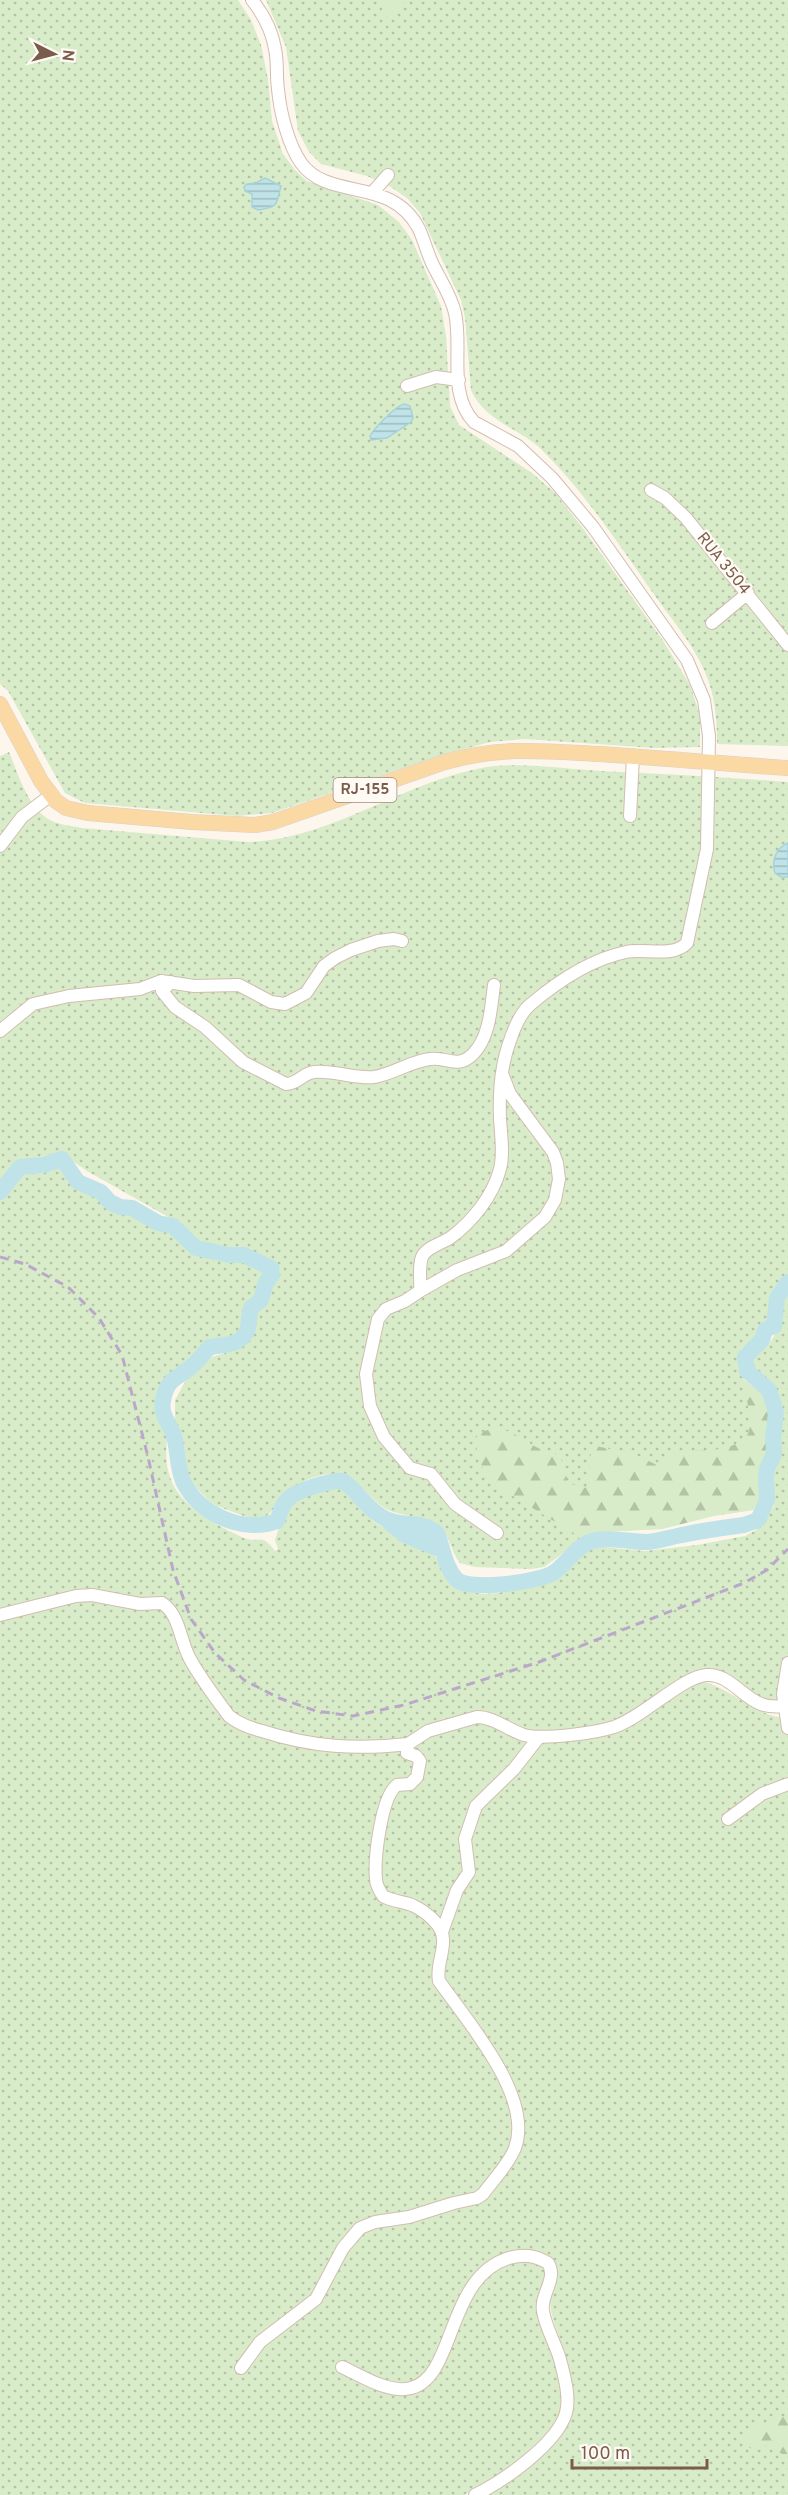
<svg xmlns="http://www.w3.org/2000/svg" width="788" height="2495" font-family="Overpass,sans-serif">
<defs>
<pattern id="grass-dots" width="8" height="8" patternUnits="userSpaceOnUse" patternTransform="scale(1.5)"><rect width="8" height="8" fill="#d8ecc9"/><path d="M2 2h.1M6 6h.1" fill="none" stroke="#b4c2a5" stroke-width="1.8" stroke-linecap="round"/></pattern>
<pattern id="forest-firs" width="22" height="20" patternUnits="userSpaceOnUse" patternTransform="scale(1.5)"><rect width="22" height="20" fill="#d8ecc9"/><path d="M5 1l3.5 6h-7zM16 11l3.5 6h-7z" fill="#b4c2a5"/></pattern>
<pattern id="water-rules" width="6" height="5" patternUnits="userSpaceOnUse" patternTransform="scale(1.5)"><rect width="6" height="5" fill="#bfe3e8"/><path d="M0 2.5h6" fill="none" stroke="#a0bbbe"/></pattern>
</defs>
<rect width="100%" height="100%" fill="#fdf6ec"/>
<path fill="url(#grass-dots)" d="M0,0H238L251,20L261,45L268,79L272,121L283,154L295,170L307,181L378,205L399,222L412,240L441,306L446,336L450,406L459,425L532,473L555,493L582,527L662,639L690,685L700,715V747L654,748L525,739L490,742L439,756L272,813L237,816L85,803L65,793L8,691L0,684Z
M266,0H788V746L717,744C717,719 715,695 705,672C693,644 672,620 655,596C620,546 586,494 543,451C521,429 484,421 471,390L465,318L461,300L420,213L408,199L391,187L367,176L321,164L309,152L298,131L286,47Z
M9,752C18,774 28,808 50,820C60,825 72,826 82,828L248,842C330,840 406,780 487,767C524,762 564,769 601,771C663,774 726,777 788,782V1275L775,1292L769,1321L763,1327L759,1335L741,1349L738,1356L741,1373L744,1380L765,1396L770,1407L767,1448L759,1476V1500L753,1510L713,1516L662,1529L599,1532L583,1539L544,1567L531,1569L475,1567L460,1563C451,1553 450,1535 440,1527C425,1515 404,1517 388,1510C378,1505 371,1496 363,1489C337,1466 317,1473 289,1490C272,1500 277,1520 252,1519L217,1506L208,1500L189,1480L184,1446L175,1424V1400L187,1378L212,1357L232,1351L246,1339L256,1312L268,1299L276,1277L273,1262L244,1249L217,1247L199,1242L170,1218L87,1171L65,1156L53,1154L19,1162L0,1183V756Z
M54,1166L59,1168L85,1190L99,1195L113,1208L138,1215L167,1229L182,1241L191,1253L229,1260L245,1258L267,1270V1275L262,1283L261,1296C238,1307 249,1317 241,1333L230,1340L208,1344L189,1366L169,1376L160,1393L158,1421L168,1434C157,1494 197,1516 244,1538C260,1544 261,1532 275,1551L278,1549L275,1540L285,1509L289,1505L302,1495L339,1484L351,1492L374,1522L434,1554L452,1586L482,1594L498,1593L515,1588L554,1576L576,1555L593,1546L645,1551L697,1545L745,1536L756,1530L774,1506L772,1480L780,1457L779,1435L782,1413L773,1390L754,1371L752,1357L769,1344L774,1336L788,1289V1703C778,1702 768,1703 760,1699C740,1688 722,1659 697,1671L702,1681C733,1689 755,1717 788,1718V2495H486L560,2435C563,2416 570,2394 569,2375C568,2346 548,2324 550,2294L543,2292L564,2391L559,2421L505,2474L464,2495H0V1196L22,1172Z"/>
<path fill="url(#forest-firs)" d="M382,0H405L391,16L385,18L382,14Z
M744,1380L765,1396L770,1407L767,1448L759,1476V1500L753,1510L713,1516L662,1529L599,1532L583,1539L487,1480L477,1453L476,1438L479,1433C505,1421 518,1438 540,1449C546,1452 553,1451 558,1456C564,1461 565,1474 568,1482L582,1489L588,1486L591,1451L596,1446L636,1455L657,1465C660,1462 664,1458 668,1456C690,1445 728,1459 748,1434C754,1416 744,1398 744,1380Z
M788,2416V2454H782L768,2445L754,2449L746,2447L744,2443L746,2433L756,2424H767L777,2418Z"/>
<path fill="url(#water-rules)" stroke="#a5d3da" stroke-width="1.5" d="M265,178L281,186C276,204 280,207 258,210L252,207V194L245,191L244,187L247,184L256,183Z
M404,404L410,406L413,418L411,422L387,438L371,440L370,436C374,428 396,406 404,404Z
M788,843V877H781L775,873C771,861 776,848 788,843Z"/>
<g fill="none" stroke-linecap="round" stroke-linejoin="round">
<path stroke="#bfe3e8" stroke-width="16" d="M0,1192L20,1167L43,1165L62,1159L78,1182L101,1192L110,1202L120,1207L132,1208L158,1223L173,1226L196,1248L229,1255H244L271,1268L272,1275L266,1282L261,1300L251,1308C249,1314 249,1321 248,1328C244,1345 223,1345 210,1347C204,1352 200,1359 194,1364C179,1379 167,1376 163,1401C160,1415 170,1423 174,1436C178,1450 177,1467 183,1481C198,1514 243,1534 277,1521C280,1513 281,1506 288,1499C297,1490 330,1480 343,1481C359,1492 368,1511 386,1519C403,1527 421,1520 437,1533C443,1548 445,1567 456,1579C468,1592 539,1582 553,1573C567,1564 578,1543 596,1540C612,1537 630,1542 646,1542C656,1542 667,1538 677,1536C699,1531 722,1528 744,1525L758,1520L767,1500L766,1477L767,1469L774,1454L773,1438L776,1412L769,1390L747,1371L745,1357L762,1340L765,1330L774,1326L777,1298L788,1282
M389,1522L405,1535L442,1550"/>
<g stroke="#d1beb0" stroke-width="14">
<path id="minor" d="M252,0C264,15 272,30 275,49C278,62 276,76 278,89C280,112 288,144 301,163C329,202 391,175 419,229C424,240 427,252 432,263C440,280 451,295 455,313C463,348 447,393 474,422L518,446L552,478L593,527L687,660L704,700L709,736L707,849L687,943C673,958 645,948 626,952C592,959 557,982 531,1004C522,1011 516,1024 512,1035C501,1063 499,1089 500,1119C501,1135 504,1154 500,1169C493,1196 472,1222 450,1238C442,1243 428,1247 423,1255C418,1264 421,1280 420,1291L405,1301L386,1309L378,1319L366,1374L370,1406L384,1437L410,1468L431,1474L455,1504L497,1533
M372,193L388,175
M407,386L436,377L459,380
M651,490L665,498L686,518L788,645
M712,623L748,593
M630,816L633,756
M0,846L22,817L51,795
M171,982L162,991L175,1007L205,1027L243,1062L286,1084C298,1084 303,1073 314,1072C334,1070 354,1079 374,1077C393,1074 411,1061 430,1059C445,1056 457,1070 473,1054C490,1037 491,1007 494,985
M0,1031L33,1004L69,996L140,989L161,981L194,986L239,985L271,1002L285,1004L306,993L324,966L335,958L351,950L378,941L394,939L402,941
M420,1291L457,1270L506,1251L545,1217L555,1200L559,1179L557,1163L553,1152L510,1094L503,1076
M0,1615L76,1596L92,1595L140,1604L162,1603C179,1614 180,1639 189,1657C200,1678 215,1697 229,1716C239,1724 250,1728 262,1731C311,1747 357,1750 408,1744
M788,1663L783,1694L788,1728
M728,1819L762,1794L788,1784
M442,1932L457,1890L469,1872L465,1839L476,1806L514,1769L539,1737
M342,2367C362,2376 389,2394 411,2388C456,2377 446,2277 509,2258C524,2254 534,2255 548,2263C558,2279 540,2294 543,2311C546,2329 557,2346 561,2363C565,2379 570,2398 566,2413C557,2444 502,2482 475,2495
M241,2368L260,2342L316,2299L343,2248L360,2228L375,2222L409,2217L454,2203L477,2198L483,2194C493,2180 509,2164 515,2148C534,2097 467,2021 439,1981C436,1966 444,1954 443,1939C443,1925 426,1912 414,1906C404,1901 393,1902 383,1896C379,1890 376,1885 376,1879C374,1859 381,1797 397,1785L410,1784L417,1777L420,1761L416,1756L407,1753L408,1744L428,1731L477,1717C494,1717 508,1730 524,1735C543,1740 595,1733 614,1727C643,1717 682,1677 706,1675C728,1673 742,1697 761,1704C770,1708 779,1706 788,1706"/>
</g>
<g stroke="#dad1cd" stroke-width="16">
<path id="major" d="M0,704L41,781L56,801L66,808L88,813L192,822L255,825L273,822L445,762C501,746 543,751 600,754C663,758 725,764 788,768"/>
</g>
<use href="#minor" stroke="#fff" stroke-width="12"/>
<use href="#major" stroke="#fbd9a5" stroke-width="15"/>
<path stroke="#b9a8c9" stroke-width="3" stroke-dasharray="9 6" stroke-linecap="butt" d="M0,1257L25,1264L68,1287L99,1318L122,1355L148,1457L173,1570L191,1619L215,1653L244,1680L279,1698L316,1711L353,1716L404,1705L539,1662L744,1583L767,1570L788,1549"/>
</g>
<g text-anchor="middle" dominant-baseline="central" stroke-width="4.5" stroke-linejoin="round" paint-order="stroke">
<rect fill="#fffaf3" stroke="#a28b7f" stroke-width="1.5" x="333.5" y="778" width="63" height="24" rx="4.5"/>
<g font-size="15" font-weight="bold" fill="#7a5c4d">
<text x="365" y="790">RJ-155</text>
</g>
<g font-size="16" fill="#7a5c4d" stroke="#fffaf3">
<text transform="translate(723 564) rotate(51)">RUA 3504</text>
</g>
</g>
<g transform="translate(54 54) rotate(96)" stroke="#fffaf3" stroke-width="4.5" paint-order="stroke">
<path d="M0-4.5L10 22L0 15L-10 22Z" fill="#7a5c4d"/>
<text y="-9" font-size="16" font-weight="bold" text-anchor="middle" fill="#7a5c4d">N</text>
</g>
<path d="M572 2459v9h135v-9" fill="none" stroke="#7a5c4d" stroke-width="3"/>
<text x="581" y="2459" font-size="18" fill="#7a5c4d" stroke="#fffaf3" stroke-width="4.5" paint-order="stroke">100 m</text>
</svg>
